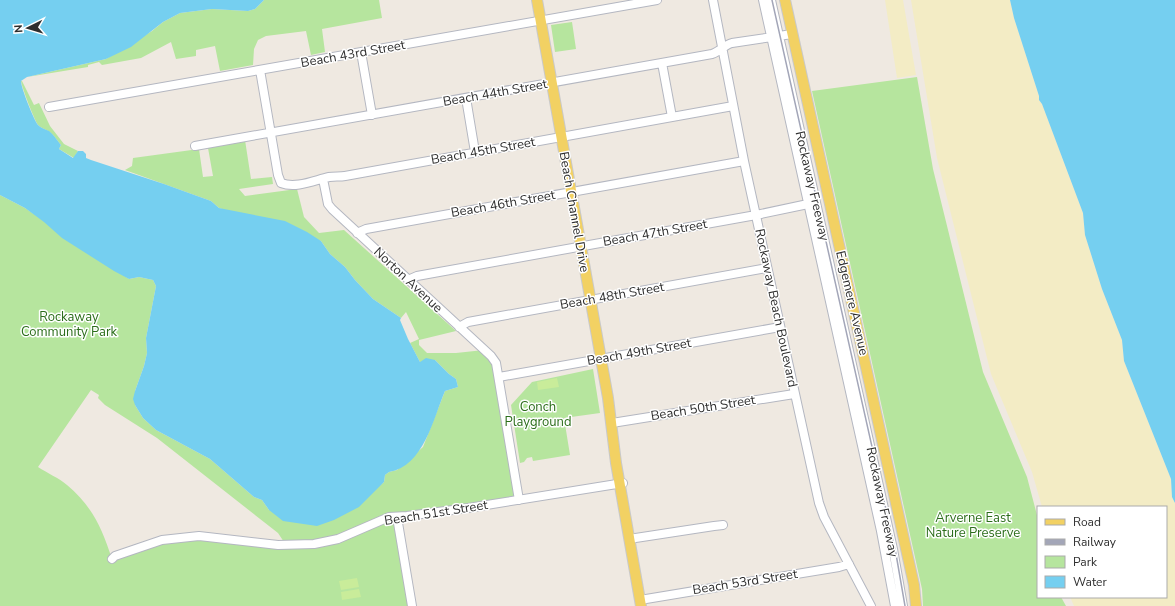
<svg xmlns="http://www.w3.org/2000/svg" width="1175" height="606" font-family="'Nunito Sans',sans-serif">
<rect width="100%" height="100%" fill="#efe9e1"/>
<path fill="#b6e59e" fill-rule="evenodd" d="M264,0H379L382,18L322,29L325,52L311,55L306,31L266,36L258,40L254,49L253,65L220,71L215,46L196,50V56L176,59L171,42L141,58L102,65L99,62L88,65V67L27,77L106,59L152,31L163,22L180,13L212,9L248,11L255,9Z
M572,22L576,49L555,52L551,25Z
M917,77L933,169L983,372L1027,477L1038,519V597H1061L1066,606H923L922,589L812,91Z
M21,81H22L34,105L39,103L50,126L64,144L78,151L74,158L59,149L61,145C57,140 53,134 48,131C45,129 41,128 38,125C34,119 22,88 21,81Z
M245,140L251,179L272,177L273,184L239,189L245,196L297,189L304,217L319,233L344,230L456,331L419,340V345L427,353H456L484,350L493,359L519,500L397,517L412,606H0V195L25,208L129,279L139,277L153,280L156,286L146,338L147,353L144,366L135,391V405L143,418L156,430L210,459L254,497L262,500L269,510L372,492L384,482L385,475L389,472L397,470L423,447L445,391L458,387L456,379L449,374L435,360L420,362L410,343L419,339L406,312L401,318L373,299L355,280L345,267L330,254L321,241L219,208L211,201L125,170L132,166L133,158L199,149L203,177L213,176L208,148ZM91,390L99,395L98,398L105,405L157,438L278,533L286,545L199,536L162,540L112,559C102,528 92,506 67,485C59,478 47,473 38,467Z
M593,369L600,413L564,418L570,455L533,461L532,457L527,458L524,462L520,463L511,405L532,382Z"/>
<path fill="#f3ecc5" d="M885,0H903L916,75L897,78Z
M911,0H1010L1014,18L1039,96V100L1042,104L1083,213L1085,235L1102,289L1122,340L1124,361L1171,479L1172,497L1175,503V606H1074L1070,597H1166V507H1042L1032,472L991,374L937,158Z"/>
<path fill="#c9ec9a" d="M557,378L559,387L538,390L537,382Z
M357,578L359,587L341,590L339,581Z
M359,589L361,597L342,600L341,592Z"/>
<path fill="#75cff0" d="M0,0H264L255,9L248,11L212,9L180,13L163,22L131,47L106,59L27,77L21,81C21,88 34,120 38,125C41,128 45,129 49,131C53,134 57,140 61,145L59,149L73,158L78,151H83L86,154V158L91,160L164,184L211,201L219,208L285,221L307,232L321,241L330,254L345,267L355,280L373,299L401,318L400,320L408,339L420,362L426,358L435,360L449,374L456,379L458,387L445,391C433,419 424,466 389,472L385,475L384,482L359,507L334,520L317,526L283,521L269,510L262,500L254,497L210,459L156,430L143,418L135,405L133,399L135,391L144,366L147,353L146,338L156,286L153,280L139,277L129,279L114,271L62,238L44,222L25,208L0,195Z
M1010,0H1175V503L1172,497L1171,479L1124,361L1122,340L1102,289L1085,235L1083,213L1042,104L1039,100V96L1014,18Z"/>
<g fill="none" stroke-linecap="round" stroke-linejoin="round">
<g stroke="#b4b7c1" stroke-width="10">
<path id="minor" d="M713,0L744,161L819,503L824,517L871,606
M763,0L881,531L895,606
M771,0L893,549L903,606
M361,52L372,115
M662,63L672,117
M260,70L278,175L281,183C296,189 315,180 329,177C334,176 340,177 345,176L733,106
M466,98L475,152
M49,107L657,0
M195,146L712,54C720,51 725,45 732,43L792,34
M323,179L328,204L332,209L491,356L496,363L519,500
M357,233L366,229L744,161
M408,280L417,276L756,215L808,204
M459,327L468,322L767,268
M499,377L780,327
M612,423L794,394
M397,517L412,606
M629,539L714,526L723,525
M112,559L115,556L162,540L199,536L278,545L314,544L338,539L389,517L407,516L468,508L623,483
M640,600L839,567L849,564"/>
</g>
<g stroke="#c9c9c9" stroke-width="12">
<path id="major" d="M537,0L608,398L616,463L641,606
M785,0L914,585L916,606"/>
</g>
<use href="#minor" stroke="#fff" stroke-width="8"/>
<use href="#major" stroke="#f2d163" stroke-width="10"/>
<path stroke="#a3a6b8" stroke-width="1.5" d="M772,0L896,554L905,606"/>
</g>
<g text-anchor="middle" dominant-baseline="central" stroke-width="3" stroke-linejoin="round" paint-order="stroke">
<g font-size="13" fill="#2e2e2e" stroke="#fff">
<text transform="translate(353 54) rotate(-10)">Beach 43rd Street</text>
<text transform="translate(495 93) rotate(-10)">Beach 44th Street</text>
<text transform="translate(483 151) rotate(-10)">Beach 45th Street</text>
<text transform="translate(812 186) rotate(77)">Rockaway Freeway</text>
<text transform="translate(503 204) rotate(-10)">Beach 46th Street</text>
<text transform="translate(574 212) rotate(80)">Beach Channel Drive</text>
<text transform="translate(655 233) rotate(-10)">Beach 47th Street</text>
<text transform="translate(408 280) rotate(43)">Norton Avenue</text>
<text transform="translate(612 296) rotate(-10)">Beach 48th Street</text>
<text transform="translate(852 303) rotate(77)">Edgemere Avenue</text>
<text transform="translate(776 308) rotate(78)">Rockaway Beach Boulevard</text>
<text transform="translate(639 352) rotate(-10)">Beach 49th Street</text>
<text transform="translate(703 408) rotate(-9)">Beach 50th Street</text>
<text transform="translate(882 502) rotate(78)">Rockaway Freeway</text>
<text transform="translate(436 513) rotate(-9)">Beach 51st Street</text>
<text transform="translate(745 582) rotate(-9)">Beach 53rd Street</text>
</g>
<g font-size="13" fill="#2c6e1b" stroke="#fff">
<text x="69" y="317">Rockaway<tspan x="69" dy="15">Community Park</tspan></text>
<text x="538" y="407">Conch<tspan x="538" dy="15">Playground</tspan></text>
<text x="973" y="518">Arverne East<tspan x="973" dy="15">Nature Preserve</tspan></text>
</g>
</g>
<rect x="1037" y="506" width="130" height="92" fill="#ffffff" stroke="#ababab"/>
<rect x="1045" y="519" width="20" height="6" fill="#f2d163" stroke="#ababab"/>
<text x="1073" y="526" font-size="12" fill="#2e2e2e">Road</text>
<rect x="1045" y="539" width="20" height="6" fill="#a3a6b8" stroke="#ababab"/>
<text x="1073" y="546" font-size="12" fill="#2e2e2e">Railway</text>
<rect x="1045" y="556" width="20" height="12" fill="#b6e59e" stroke="#ababab"/>
<text x="1073" y="566" font-size="12" fill="#2e2e2e">Park</text>
<rect x="1045" y="576" width="20" height="12" fill="#75cff0" stroke="#ababab"/>
<text x="1073" y="586" font-size="12" fill="#2e2e2e">Water</text>
<g transform="translate(28 28) rotate(265)" stroke="#ffffff" stroke-width="3" paint-order="stroke">
<path d="M0-3L7 15L0 10L-7 15Z" fill="#2e2e2e"/>
<text y="-6" font-size="11" font-weight="bold" text-anchor="middle" fill="#2e2e2e">N</text>
</g>
</svg>
